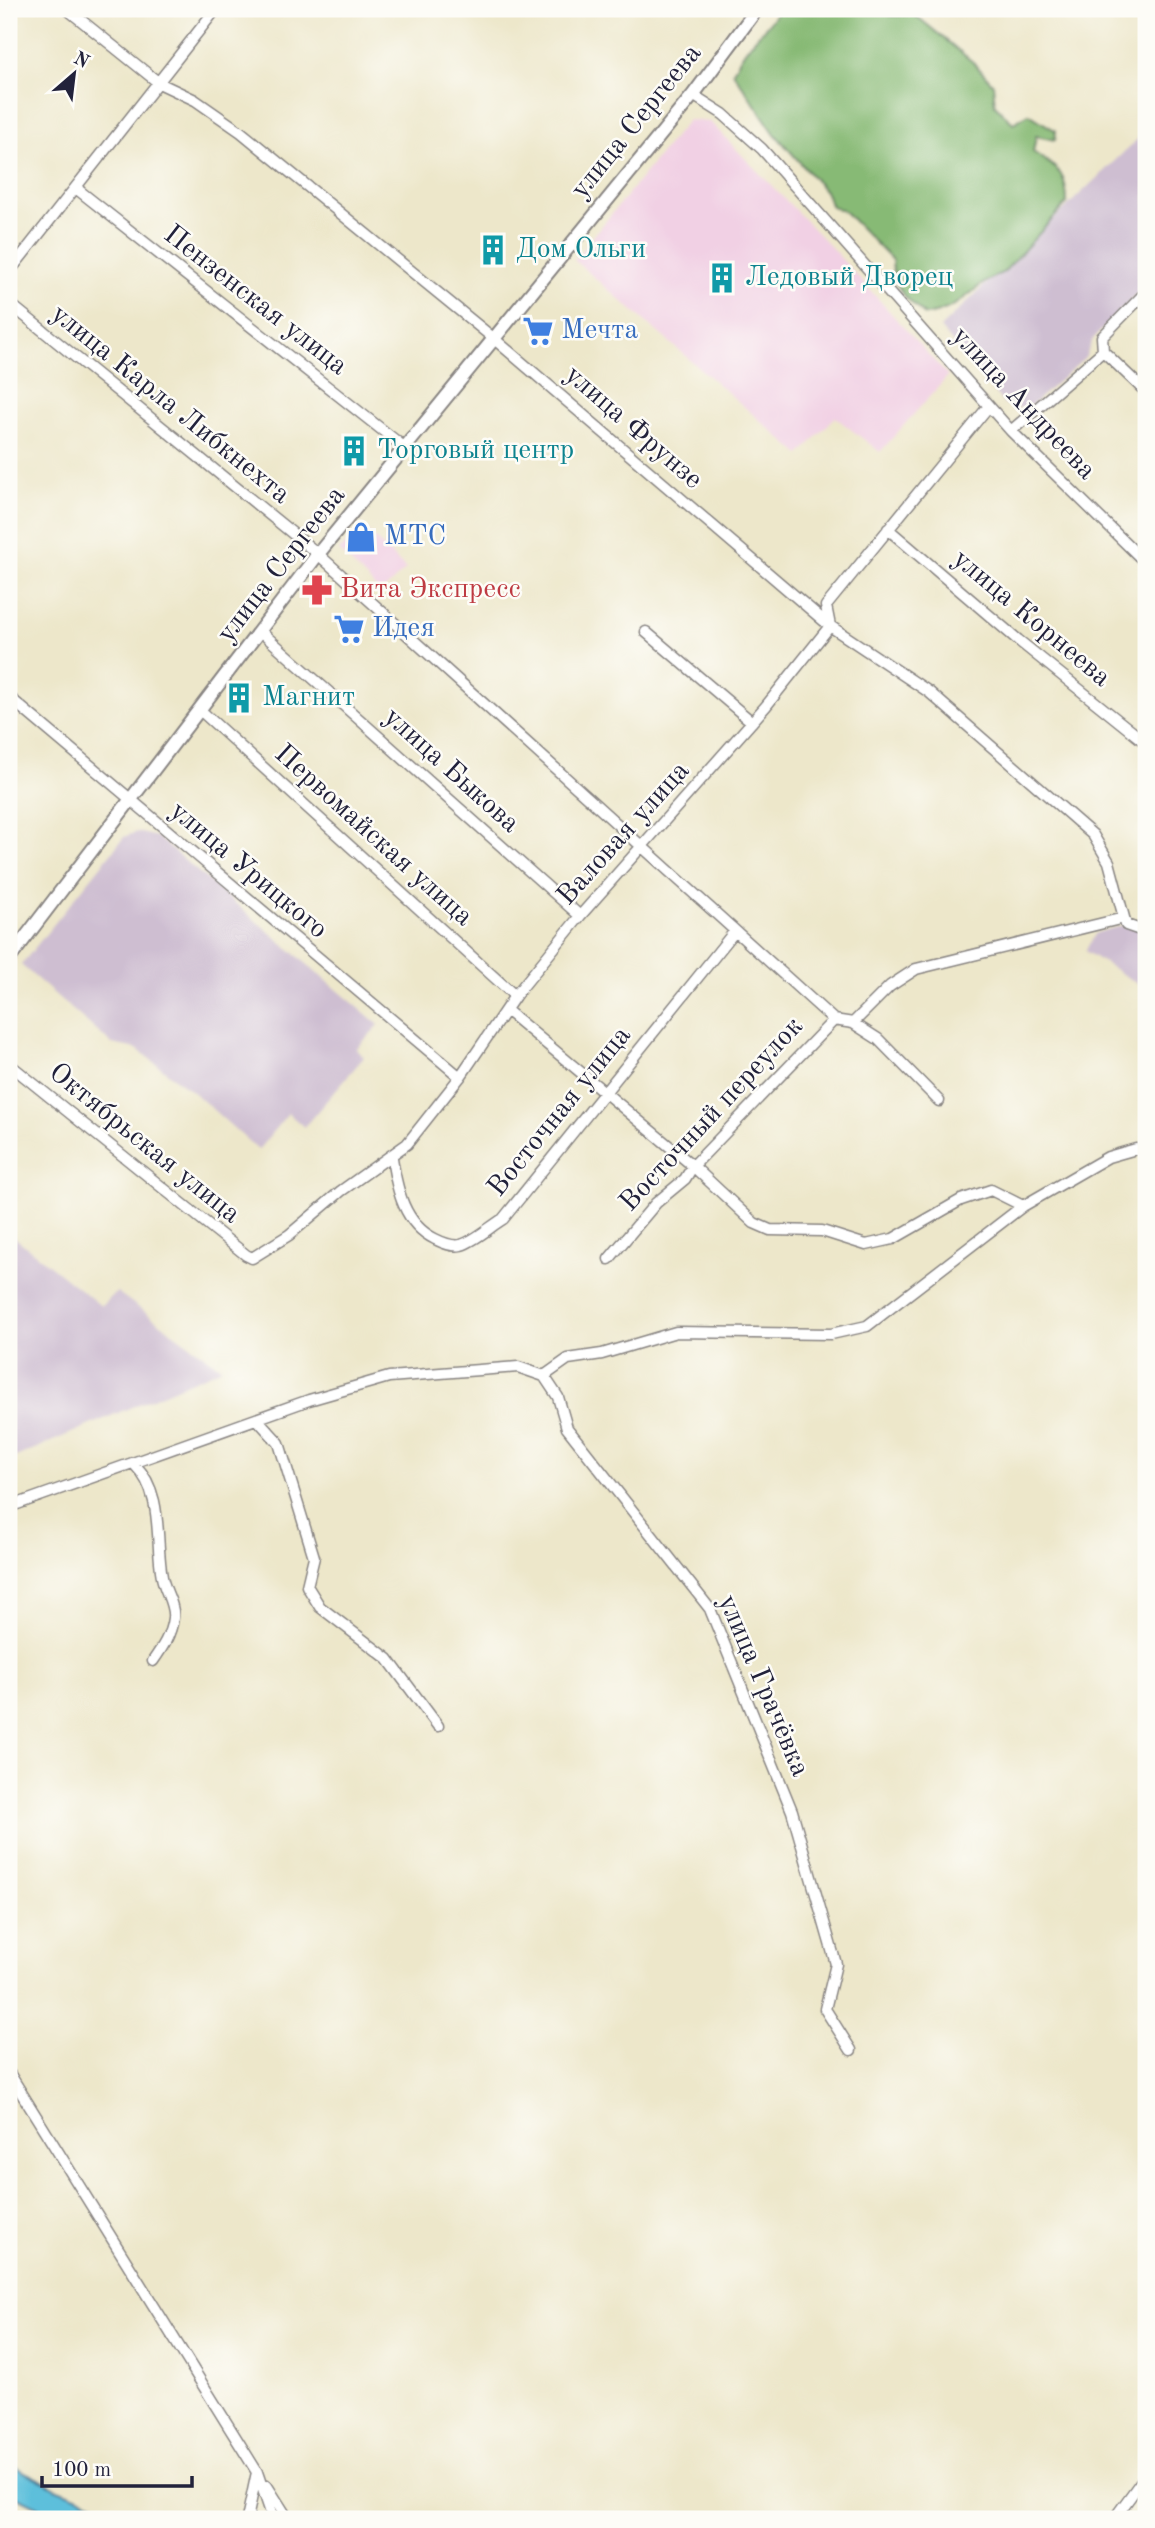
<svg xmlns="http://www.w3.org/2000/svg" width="1155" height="2528" font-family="'Old Standard TT',serif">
<rect width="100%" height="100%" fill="#fdfcf7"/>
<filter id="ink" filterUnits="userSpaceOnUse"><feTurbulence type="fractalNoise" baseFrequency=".0143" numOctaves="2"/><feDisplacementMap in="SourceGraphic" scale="14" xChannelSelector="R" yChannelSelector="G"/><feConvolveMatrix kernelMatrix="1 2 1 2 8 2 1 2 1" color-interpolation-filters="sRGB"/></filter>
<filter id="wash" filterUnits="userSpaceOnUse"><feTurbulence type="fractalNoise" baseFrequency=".00686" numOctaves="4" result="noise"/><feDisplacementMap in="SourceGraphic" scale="28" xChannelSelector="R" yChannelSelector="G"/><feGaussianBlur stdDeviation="1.57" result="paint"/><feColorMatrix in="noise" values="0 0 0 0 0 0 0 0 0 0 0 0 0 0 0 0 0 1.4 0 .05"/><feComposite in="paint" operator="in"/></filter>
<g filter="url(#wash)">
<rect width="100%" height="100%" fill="#ede7ca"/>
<path fill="#f1d0e4" d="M688,120L710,122L830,246L948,376L880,452L835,417L800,455L574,260Z
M363,527L406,569L381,593L339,551Z"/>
<path fill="#cebed1" d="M1146,131V284L1093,339L1085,358L1027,409L1005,405L940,328Z
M137,832L157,837L379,1025L356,1049L364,1057L304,1127L288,1113L258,1150L200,1098L137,1049L112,1044L21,965L124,837Z
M1131,923L1146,927V989L1085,951L1096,933Z
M9,1233L101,1306L117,1292L222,1368L9,1460Z"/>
<path fill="#87ba74" stroke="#546e58" stroke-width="2" d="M779,9H885L891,16L911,14L919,18L974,63L993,84L995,105L1013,123L1029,114L1056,131L1055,140L1036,136L1033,152C1057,168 1067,172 1067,203L1004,272C971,285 963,310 925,315C905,298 893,288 892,260L844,211L832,207L825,191L775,134L733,72C745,43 764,34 779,9Z"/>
<path fill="#5dbfdb" stroke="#40708b" stroke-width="2" d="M9,2464L56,2488L137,2519H64L9,2493Z"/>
</g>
<g filter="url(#ink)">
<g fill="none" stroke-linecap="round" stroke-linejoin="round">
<g stroke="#888482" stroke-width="13">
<path id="minor" d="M67,9L159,83L195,100L241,132L492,337L830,626L929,692L1093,835L1109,862L1126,925L1146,932
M693,95L723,114L762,149L1011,431L1146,563
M77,189L405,448
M9,272L216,9
M9,303L318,554L834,1020
M1103,351L1146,392
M1011,431L1103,351L1102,337L1146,292
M888,529L1018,640L1146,743
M260,631L580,916
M646,632L752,722
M9,697L460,1077
M200,710L515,996
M506,1010L693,1166L754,1223L770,1230L822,1231L866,1245L893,1239L961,1200L991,1190L1023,1206
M853,1023L878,1039L939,1101
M9,1064L246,1255L252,1258L289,1235L341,1191L407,1144L460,1077L515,996L580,916L766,706L830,626L826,606L988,407
M392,1158C397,1190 404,1224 435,1239C443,1243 452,1247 461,1245C475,1241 491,1226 503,1219L735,931
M609,1259L656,1203L685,1179L693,1166L834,1020L853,1023L890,986L916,969L1124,918
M544,1376L558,1397L567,1428L710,1609L792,1811L836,1964L825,2009L851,2050
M257,1419L279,1443L314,1557L307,1586L320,1607L388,1659L438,1726
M135,1465C164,1494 155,1540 162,1577C164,1590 175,1605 173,1618C171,1635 162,1648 153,1661
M9,1507L309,1400L389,1377L518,1367L544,1376L568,1359L602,1354L676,1332L831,1334L867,1326L1023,1206L1108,1157L1136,1149L1146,1152
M9,2073L257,2472L273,2519
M267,2486L288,2519
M247,2519L257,2472
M1114,2519L1146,2475"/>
</g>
<g stroke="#888482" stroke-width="16">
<path id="secondary" d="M9,959L318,554L693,95L757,9"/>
</g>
<use href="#minor" stroke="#fff" stroke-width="10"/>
<use href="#secondary" stroke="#fff" stroke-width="12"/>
</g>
</g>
<defs>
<g id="building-bare" transform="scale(2.415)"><path d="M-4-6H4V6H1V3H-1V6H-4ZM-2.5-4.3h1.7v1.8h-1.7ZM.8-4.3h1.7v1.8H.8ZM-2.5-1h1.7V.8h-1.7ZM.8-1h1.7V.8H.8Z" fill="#0f9aa8" stroke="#fdfcf7" stroke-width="2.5" paint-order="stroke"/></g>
<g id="supermarket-bare" transform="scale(2.415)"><path d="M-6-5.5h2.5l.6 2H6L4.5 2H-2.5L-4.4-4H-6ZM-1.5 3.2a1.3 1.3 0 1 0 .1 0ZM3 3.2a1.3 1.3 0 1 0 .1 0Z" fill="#3f7fe0" stroke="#fdfcf7" stroke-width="2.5" paint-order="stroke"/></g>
<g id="shop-bare" transform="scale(2.415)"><path d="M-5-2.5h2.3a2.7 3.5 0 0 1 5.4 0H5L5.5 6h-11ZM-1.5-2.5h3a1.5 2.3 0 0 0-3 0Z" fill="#3f7fe0" stroke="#fdfcf7" stroke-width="2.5" paint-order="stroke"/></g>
<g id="pharmacy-bare" transform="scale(2.415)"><path d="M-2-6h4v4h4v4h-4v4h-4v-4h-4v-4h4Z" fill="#e0444e" stroke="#fdfcf7" stroke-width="2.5" paint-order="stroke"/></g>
</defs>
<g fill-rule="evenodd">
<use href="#building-bare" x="493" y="250"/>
<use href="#building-bare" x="722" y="278"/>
<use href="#supermarket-bare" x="538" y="331"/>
<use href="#building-bare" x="354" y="451"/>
<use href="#shop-bare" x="361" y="537"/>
<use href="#pharmacy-bare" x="317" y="590"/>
<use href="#supermarket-bare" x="349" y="629"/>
<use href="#building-bare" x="239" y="698"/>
</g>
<g text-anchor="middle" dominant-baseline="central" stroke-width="5" stroke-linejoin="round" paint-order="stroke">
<g font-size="28" fill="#22223b" stroke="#fdfcf7">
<text transform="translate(637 122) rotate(-51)">улица Сергеева</text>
<text transform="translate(255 301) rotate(38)">Пензенская улица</text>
<text transform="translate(1023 404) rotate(47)">улица Андреева</text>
<text transform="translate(170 405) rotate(39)">улица Карла Либкнехта</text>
<text transform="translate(633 428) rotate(41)">улица Фрунзе</text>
<text transform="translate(282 565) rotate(-52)">улица Сергеева</text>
<text transform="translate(1031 619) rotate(40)">улица Корнеева</text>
<text transform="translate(451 771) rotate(42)">улица Быкова</text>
<text transform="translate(624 834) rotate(-48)">Валовая улица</text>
<text transform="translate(373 836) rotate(42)">Первомайская улица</text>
<text transform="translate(248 871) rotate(40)">улица Урицкого</text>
<text transform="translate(560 1112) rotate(-51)">Восточная улица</text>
<text transform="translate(712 1115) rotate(-47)">Восточный переулок</text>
<text transform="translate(144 1144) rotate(39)">Октябрьская улица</text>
<text transform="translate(763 1686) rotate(67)">улица Грачёвка</text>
</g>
<g font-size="28" fill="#0d838f" stroke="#fdfcf7" text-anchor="start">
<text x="516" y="250">Дом Ольги</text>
<text x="745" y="278">Ледовый Дворец</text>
<text x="377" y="451">Торговый центр</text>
<text x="262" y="698">Магнит</text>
</g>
<g font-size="28" fill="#366cbe" stroke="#fdfcf7" text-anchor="start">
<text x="561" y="331">Мечта</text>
<text x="384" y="537">МТС</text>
<text x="372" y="629">Идея</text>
</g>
<g font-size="28" fill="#be3a42" stroke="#fdfcf7" text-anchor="start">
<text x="340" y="590">Вита Экспресс</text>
</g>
</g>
<rect width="1155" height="2528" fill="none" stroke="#fdfcf7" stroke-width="35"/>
<g transform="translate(74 74) rotate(28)" stroke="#fdfcf7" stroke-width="5" paint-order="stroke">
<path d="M0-5L12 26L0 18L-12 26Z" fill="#22223b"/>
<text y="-10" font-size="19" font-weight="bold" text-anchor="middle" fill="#22223b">N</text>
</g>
<path d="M42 2476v10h150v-10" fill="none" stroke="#22223b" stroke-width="3.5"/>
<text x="52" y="2476" font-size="21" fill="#22223b" stroke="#fdfcf7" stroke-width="5" paint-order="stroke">100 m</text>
</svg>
